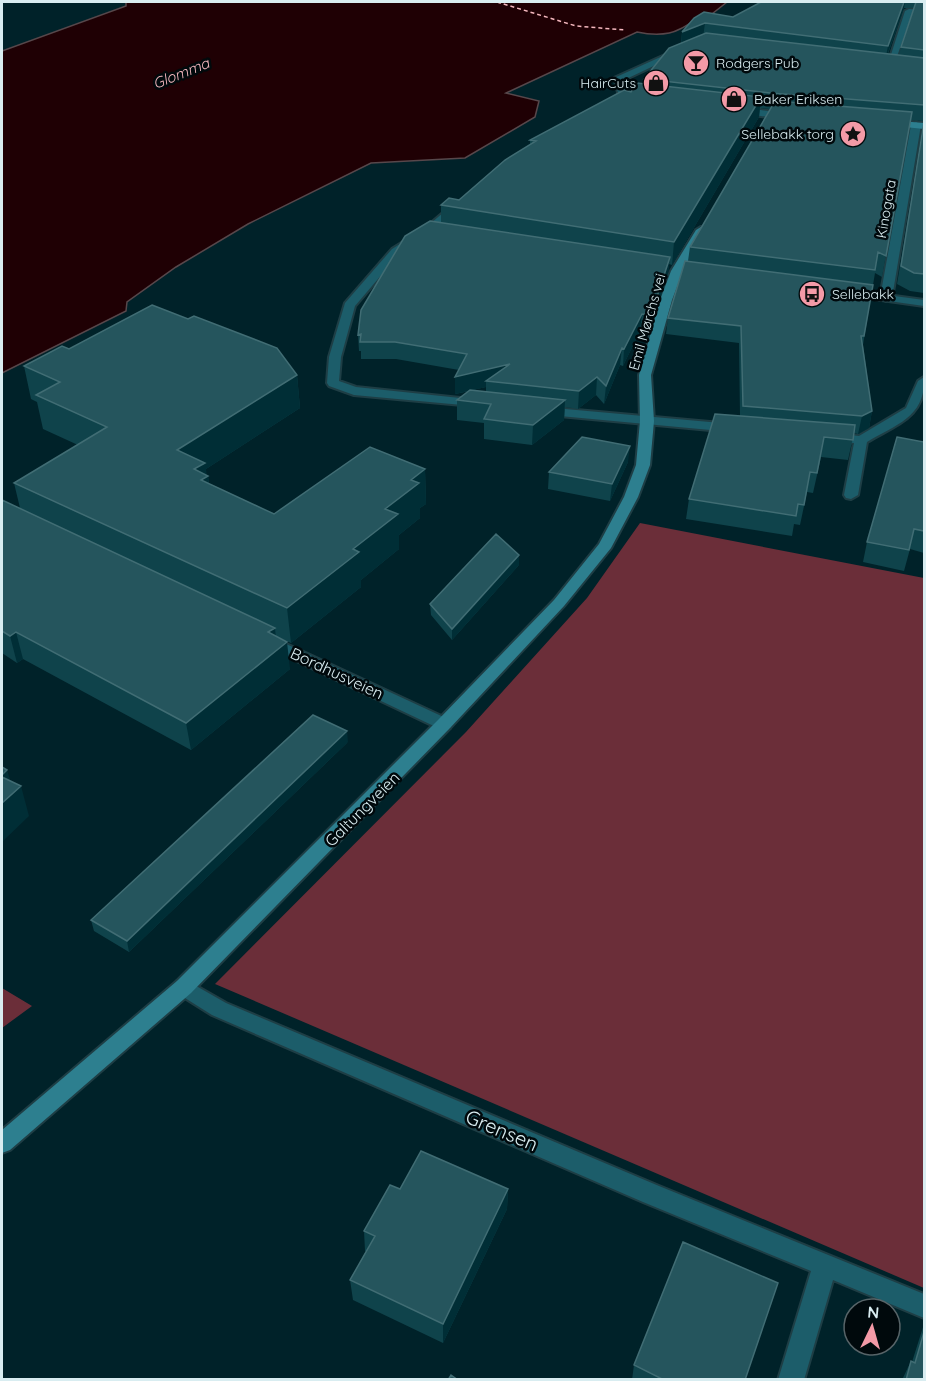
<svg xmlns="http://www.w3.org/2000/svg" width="926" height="1381" font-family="Quicksand,sans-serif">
<rect width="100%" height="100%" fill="#002229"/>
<path fill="#6b2e39" d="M640,523L924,578V1288L215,984L466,732L587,598Z
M2,988L32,1006L2,1028Z"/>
<path fill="#1f0004" stroke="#57474b" stroke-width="1.5" d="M126,2H727L703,21C692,20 690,24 680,29C667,36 651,35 637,32L506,93L539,101L535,117L465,158L371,163L248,224L176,267L127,302L126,311L2,373V51L126,6Z"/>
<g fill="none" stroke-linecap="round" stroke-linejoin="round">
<path stroke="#f4b7be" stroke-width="1.5" stroke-dasharray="4 3" stroke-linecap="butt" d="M497,2L576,26L625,30"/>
<g stroke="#1e3e45" stroke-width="4">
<path id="minor" d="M909,9L924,10V14H912L894,65L887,67L905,11Z
M676,50L683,52L622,81L628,97L612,108H606V104L619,96L614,78Z
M738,107L768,111L773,114L768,117L735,112V108Z
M916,122L921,125L892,298L886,301L880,298L911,125Z
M457,201L461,202V206L432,233L400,253L355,306L341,357L339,381L356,387L479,400L485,404L484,407L354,395L329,386L327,383L329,357L345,303L392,249L424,229Z
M924,377C926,417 897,424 867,442L858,495L851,499L846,498L844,495L854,443L833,441L826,437L833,433L859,436L906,408L918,381Z
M543,407L732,424L739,428L732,432L538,414L537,411Z
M269,636L450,720L452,724L450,728H438L263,645L261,641Z
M184,979L226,1003L659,1186L924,1294V1318L833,1280L804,1380H778L811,1271L643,1202L212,1015L177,993L174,987L177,981Z"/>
</g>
<g stroke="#1e3e45" stroke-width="4">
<path id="tertiary" d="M850,290L924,300V306L846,295V291Z"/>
</g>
<g stroke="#1e3e45" stroke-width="4">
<path id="secondary" d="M888,120L924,123V129L885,125L883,123Z
M701,227L706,230L683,271L672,300L651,375L654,421L650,465L638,497L611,548L564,606L450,728L191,993L10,1150L2,1153V1130L177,981L438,720L554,600L599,544L624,497L636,465L640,421L639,375L660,300L671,271L696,230Z"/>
</g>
<use href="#minor" fill="#1c5d6a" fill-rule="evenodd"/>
<use href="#tertiary" fill="#1c5d6a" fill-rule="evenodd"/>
<use href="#secondary" fill="#2d7f8f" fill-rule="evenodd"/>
</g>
<path fill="#0f434b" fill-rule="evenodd" d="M761,2H924V293L910,291L897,284L924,121L910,120L882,277L875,273L863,345L872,411L869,428L858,434L854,433L848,460L821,457L813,493L807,492L800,525L794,524L792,536L686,519L689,499L740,416L739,343L666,334L668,318L688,261L690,247L770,109L760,108L759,117L672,265L669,264L668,273L650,332L640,331L623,366L620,365L604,404L596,395L578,409L565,407L564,420L532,445L484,439V423L457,420V400L470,391L455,394L459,370L396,359H361V351H359L358,335L441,222V205L459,200L530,144V140L631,92L644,84V79L681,43L682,32L694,18L733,17ZM904,8H914L901,47L899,55L888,54ZM486,387V392L472,390Z
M69,349L297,375L300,408L206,469V475L208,476L209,484L274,514L425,469L426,504L420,508V518L399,535V549L361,580V587L291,643L276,636L290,669L191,750L23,659L17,663L2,653V501L20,508L14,483L78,445L43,429L37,402L31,399L24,366Z
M924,442V553L910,549L904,571L863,562L867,542Z
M628,462L610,501L548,489L549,472Z
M519,565L452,640L431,615L430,604Z
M348,742L129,952L94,931L91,920Z
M400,1189H508L507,1209L443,1343L353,1300L350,1280L366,1251H365L364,1231Z
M924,1324V1380H902L911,1361L912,1362Z
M634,1365L746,1380H632Z"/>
<path fill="#002e36" d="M904,2H905L904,8L885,61L888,46Z
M705,23L703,38L681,47L682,32Z
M761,97L759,117L672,265L674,242Z
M670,257L668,273L650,332L651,315Z
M642,314L640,331L623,366L624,349Z
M622,348L620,365L604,404L606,386Z
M510,364L486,381V387L455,394V377Z
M297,375L300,408L206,469L207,477L208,476L213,510L177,450Z
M597,377L596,395L578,409L579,391Z
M565,400L564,420L532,445L533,425Z
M872,411L869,428L858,434L862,416Z
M630,446L628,462L610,501L612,484Z
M425,469L426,504L420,508V518L399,535V549L361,580V587L291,643L287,608L353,549L385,509L411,480Z
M519,555V565L452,640V629Z
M275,628L277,650L287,642L290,669L191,750L186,723L268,632Z
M16,632L23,659L17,663L10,636Z
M347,731L348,742L129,952L127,941Z
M7,770L14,792L21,786L29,816L2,842V775Z
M508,1189L507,1209L443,1343V1324Z"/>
<path fill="#25555d" stroke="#416d74" stroke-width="1.5" d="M761,2H904L888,46L705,23L682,32L694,18L704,12L733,17Z
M916,2H924V50L901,47Z
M706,33L924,58V105L770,93L644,79L669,48Z
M637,83L761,97L674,242L441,205L449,198L459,200L505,160L536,141L530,140L624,90L631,92Z
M775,101L912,112L886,256L878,252L875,270L690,247Z
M924,122V274L914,273L901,266Z
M430,221L670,257L651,315L642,314L624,349L622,348L606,386L597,377L579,391L486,381L510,364L455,377L467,354L395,342H360L361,334L358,335L361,310L405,236Z
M685,261L873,285L864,336H861L872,411L862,416L743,406L741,326L668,318Z
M152,305L188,319L194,316L277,348L297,375L177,450L205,463L194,469L208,476L201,480L274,514L370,447L425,469L411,480L419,483L385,509L398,514L353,549L359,552L287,608L14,483L107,427L36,395L60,382L24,366L62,346L69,349Z
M470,390L565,400L533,425L484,419L491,404L457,400Z
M715,414L855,425L853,440L824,437L817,473L810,472L804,505L798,504L796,516L689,499Z
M582,437L630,446L612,484L549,472Z
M897,437L924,442V531L914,529L909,550L867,542Z
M2,500L275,628L268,632L287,642L186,723L16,632L10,636L2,631Z
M496,534L519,555L452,629L430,604Z
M313,715L347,731L127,941L91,920Z
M2,767L7,770L2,775Z
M2,777L21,786L2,803Z
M421,1151L508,1189L443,1324L350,1280L375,1236L364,1231L390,1185L400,1189Z
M683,1242L778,1283L745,1380H664L634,1365Z
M924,1332V1380H906L911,1361L915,1363Z
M451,1375L458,1380H448Z"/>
<defs>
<g id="bar-disc" transform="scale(1.35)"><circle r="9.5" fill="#f39aa7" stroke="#00090c"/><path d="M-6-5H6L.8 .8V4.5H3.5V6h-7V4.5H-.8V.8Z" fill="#111"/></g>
<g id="shop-disc" transform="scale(1.35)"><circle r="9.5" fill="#f39aa7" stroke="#00090c"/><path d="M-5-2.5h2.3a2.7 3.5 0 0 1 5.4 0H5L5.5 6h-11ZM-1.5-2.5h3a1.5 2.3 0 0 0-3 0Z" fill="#111"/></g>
<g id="sight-disc" transform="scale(1.35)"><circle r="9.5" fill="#f39aa7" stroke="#00090c"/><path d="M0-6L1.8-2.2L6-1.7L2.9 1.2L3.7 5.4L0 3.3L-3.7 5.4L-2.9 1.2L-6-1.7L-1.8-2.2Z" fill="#111"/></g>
<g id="bus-disc" transform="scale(1.35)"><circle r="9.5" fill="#f39aa7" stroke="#00090c"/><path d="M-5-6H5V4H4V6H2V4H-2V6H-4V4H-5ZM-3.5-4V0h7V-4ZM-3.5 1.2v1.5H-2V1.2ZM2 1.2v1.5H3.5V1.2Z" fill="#111"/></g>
</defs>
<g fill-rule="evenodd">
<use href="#bar-disc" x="696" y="63"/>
<use href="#shop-disc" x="656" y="83"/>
<use href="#shop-disc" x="734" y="99"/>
<use href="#sight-disc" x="853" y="134"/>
<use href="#bus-disc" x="812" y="294"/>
</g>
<g text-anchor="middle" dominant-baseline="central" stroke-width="5" stroke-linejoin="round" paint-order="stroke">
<g font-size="14" fill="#d9edf1" stroke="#00090c" text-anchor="start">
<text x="716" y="63">Rodgers Pub</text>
<text x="636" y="83" text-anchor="end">HairCuts</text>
<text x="754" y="99">Baker Eriksen</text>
<text x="834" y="134" text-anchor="end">Sellebakk torg</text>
<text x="832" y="294">Sellebakk</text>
</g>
<g font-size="14" fill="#d9edf1" stroke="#00090c">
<text transform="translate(886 209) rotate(-80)">Kinogata</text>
<text transform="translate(647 322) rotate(-74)">Emil Mørchs vei</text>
</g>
<g font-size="15" font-style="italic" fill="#f4b7be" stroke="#00090c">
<text transform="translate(181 73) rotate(-22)">Glomma</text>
</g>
<g font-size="16" fill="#d9edf1" stroke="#00090c">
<text transform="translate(337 673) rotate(25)">Bordhusveien</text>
<text transform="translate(362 809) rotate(-45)">Galtungveien</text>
</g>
<g font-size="20" fill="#d9edf1" stroke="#00090c">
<text transform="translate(502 1130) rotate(23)">Grensen</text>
</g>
</g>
<rect width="926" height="1381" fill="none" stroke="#d9edf1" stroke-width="6"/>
<g transform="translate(872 1327) rotate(5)"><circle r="28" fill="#00090c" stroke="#576468" stroke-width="1.5"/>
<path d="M0-4.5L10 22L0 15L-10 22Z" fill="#f39aa7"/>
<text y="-9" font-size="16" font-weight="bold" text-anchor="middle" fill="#d9edf1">N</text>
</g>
</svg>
